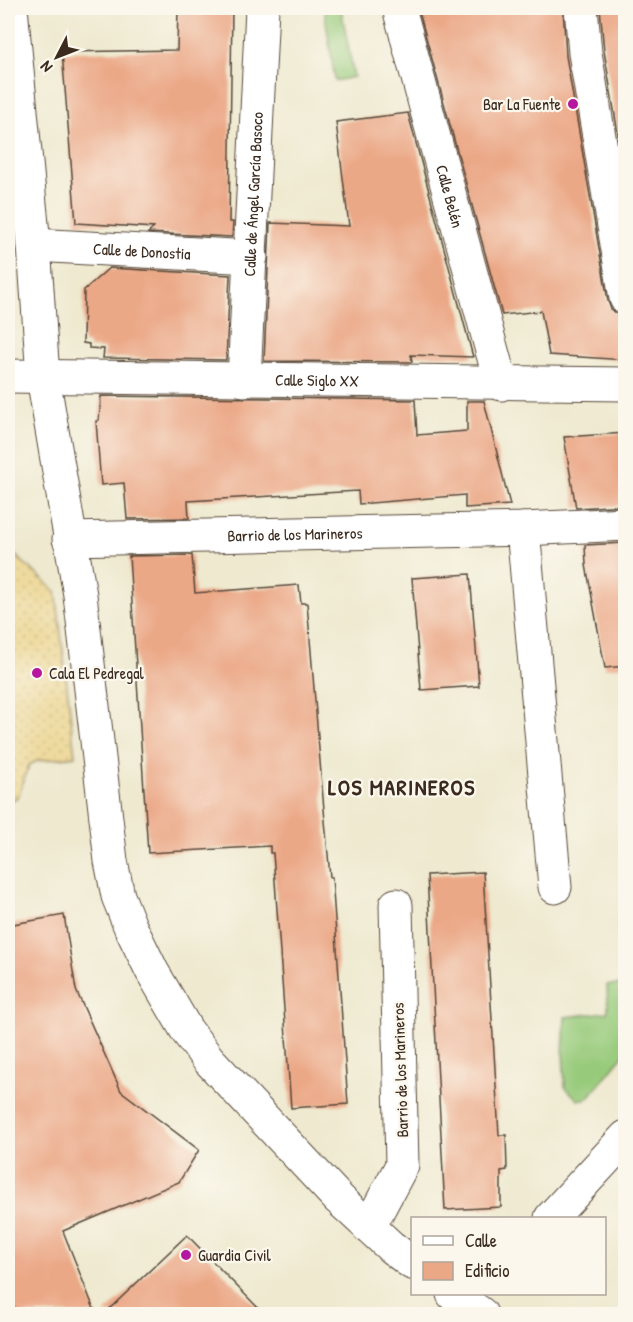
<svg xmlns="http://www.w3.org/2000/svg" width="633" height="1322" font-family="'Patrick Hand',sans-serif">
<defs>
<pattern id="sand-dots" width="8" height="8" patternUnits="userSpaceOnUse" patternTransform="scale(1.5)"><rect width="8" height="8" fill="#eeda9e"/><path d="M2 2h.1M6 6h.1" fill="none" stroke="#cdbb88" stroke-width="1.8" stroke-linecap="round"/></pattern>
</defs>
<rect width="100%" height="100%" fill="#fbf7ec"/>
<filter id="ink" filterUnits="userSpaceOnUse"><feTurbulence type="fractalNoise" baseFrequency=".0167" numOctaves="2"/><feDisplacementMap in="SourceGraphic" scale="12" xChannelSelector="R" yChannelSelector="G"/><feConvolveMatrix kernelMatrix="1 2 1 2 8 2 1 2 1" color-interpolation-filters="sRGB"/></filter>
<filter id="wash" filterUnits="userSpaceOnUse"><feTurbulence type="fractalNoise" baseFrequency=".008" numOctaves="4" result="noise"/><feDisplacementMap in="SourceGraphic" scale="24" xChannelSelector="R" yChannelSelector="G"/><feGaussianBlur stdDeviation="1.35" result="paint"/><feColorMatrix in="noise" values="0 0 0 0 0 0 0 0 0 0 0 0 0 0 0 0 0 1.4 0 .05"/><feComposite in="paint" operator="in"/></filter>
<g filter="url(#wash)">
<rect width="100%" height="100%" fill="#eee9cf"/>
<path fill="#97ca7a" stroke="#697a4c" stroke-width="1.5" d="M324,8H341L354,77L335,81Z
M607,985H625V1053L588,1098L578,1100L565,1087L563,1053L565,1017L608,1012Z"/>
<path fill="url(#sand-dots)" stroke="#94825e" stroke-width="1.5" d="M8,549L56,591L75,756L37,761L29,765L18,797L8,802Z"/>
<g id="blocks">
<path fill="#eba887" d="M178,8H232L229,222H233L232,237L148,233L154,228L76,223L62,52L177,50Z
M418,8H563L566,56L608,301L611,309L617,314L626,360L549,355L541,311L502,315Z
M600,8H626V181L604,51Z
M408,113L473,357L411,355L412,362L264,361L270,223L349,226L336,122Z
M109,268L230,275L226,360L103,358L104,349L89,348V344L83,343L84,290Z
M101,396L415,400L417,435L467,431V401H484L510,505L465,508V495L359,504L358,491L188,501L189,518L127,519L124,483L101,485L96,421L99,420Z
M626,433V505L576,508L564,437Z
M626,543V666L605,668L586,565L585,545Z
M192,555L195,593L299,585L301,603H307L323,798L330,877H332L348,1104L291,1108L273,853H270V846L148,853L129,556Z
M470,574L479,686L421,690L412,578Z
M483,872L499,1135H506L507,1170L501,1171V1207L445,1210L427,875Z
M64,915L76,990L121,1091L199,1150L179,1182L63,1231L96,1314H17L8,1292V925Z
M187,1235L264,1314H104Z"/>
</g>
</g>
<g filter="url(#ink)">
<use href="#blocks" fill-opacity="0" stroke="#564739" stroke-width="1.5"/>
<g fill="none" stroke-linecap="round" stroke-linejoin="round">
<g stroke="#564739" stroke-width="35">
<g id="street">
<path d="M11,8L34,245L43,377L80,595L111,861L118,896L130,926L152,971L187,1031L208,1059L339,1199L391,1247L412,1263"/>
<path id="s1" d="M399,8L501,384"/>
<path d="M581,8L585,53L626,298"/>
<path id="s2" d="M34,245L251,257"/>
<path id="s3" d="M8,376L626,384"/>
<path id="s4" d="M244,380L262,8"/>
<path d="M523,529L555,887"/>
<path id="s5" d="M69,539L523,529L626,524"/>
<path d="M551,1218L626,1137"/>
<path d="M369,1227L402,1165L396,905"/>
<path d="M453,1294L481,1314"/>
</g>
</g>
<use href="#street" stroke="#fff" stroke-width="33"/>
</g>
</g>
<g fill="#b5179e" stroke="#fbf7ec" stroke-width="2">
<circle cx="573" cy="104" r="6"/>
<circle cx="37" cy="673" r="6"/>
<circle cx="186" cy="1255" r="6"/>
</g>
<g text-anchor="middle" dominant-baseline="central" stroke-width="4.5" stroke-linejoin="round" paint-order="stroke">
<g font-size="16" fill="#3b2a1e" stroke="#fbf7ec" text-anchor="start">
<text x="561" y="104" text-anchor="end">Bar La Fuente</text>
<text x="49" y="673">Cala El Pedregal</text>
<text x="198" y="1255">Guardia Civil</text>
</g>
<g font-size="16" fill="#3b2a1e" stroke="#fbf7ec">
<text stroke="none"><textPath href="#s4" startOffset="186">Calle de Ángel García Basoco</textPath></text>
<text stroke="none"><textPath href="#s1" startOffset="195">Calle Belén</textPath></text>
<text stroke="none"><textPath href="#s2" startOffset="108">Calle de Donostia</textPath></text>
<text stroke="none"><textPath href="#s3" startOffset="309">Calle Siglo XX</textPath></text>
<text stroke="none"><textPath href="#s5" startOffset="226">Barrio de los Marineros</textPath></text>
<text transform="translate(400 1070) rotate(-92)">Barrio de los Marineros</text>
</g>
<g font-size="22" font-weight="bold" letter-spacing="1.5" fill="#3b2a1e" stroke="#fbf7ec">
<text x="402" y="787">LOS MARINEROS</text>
</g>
</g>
<rect width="633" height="1322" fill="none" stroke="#fbf7ec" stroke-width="30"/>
<rect x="411" y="1217" width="195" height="78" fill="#fbf7ec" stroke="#aea59a" stroke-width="1.5"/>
<rect x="423" y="1236" width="30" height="9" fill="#ffffff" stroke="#aea59a" stroke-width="1.5"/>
<text x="465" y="1247" font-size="18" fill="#3b2a1e">Calle</text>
<rect x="423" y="1262" width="30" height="18" fill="#eba887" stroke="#aea59a" stroke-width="1.5"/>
<text x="465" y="1277" font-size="18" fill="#3b2a1e">Edificio</text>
<g transform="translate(57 57) rotate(228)" stroke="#fbf7ec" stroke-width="4.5" paint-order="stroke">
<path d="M0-4.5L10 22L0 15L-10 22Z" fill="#3b2a1e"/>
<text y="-9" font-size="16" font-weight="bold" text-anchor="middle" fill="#3b2a1e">N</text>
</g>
</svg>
